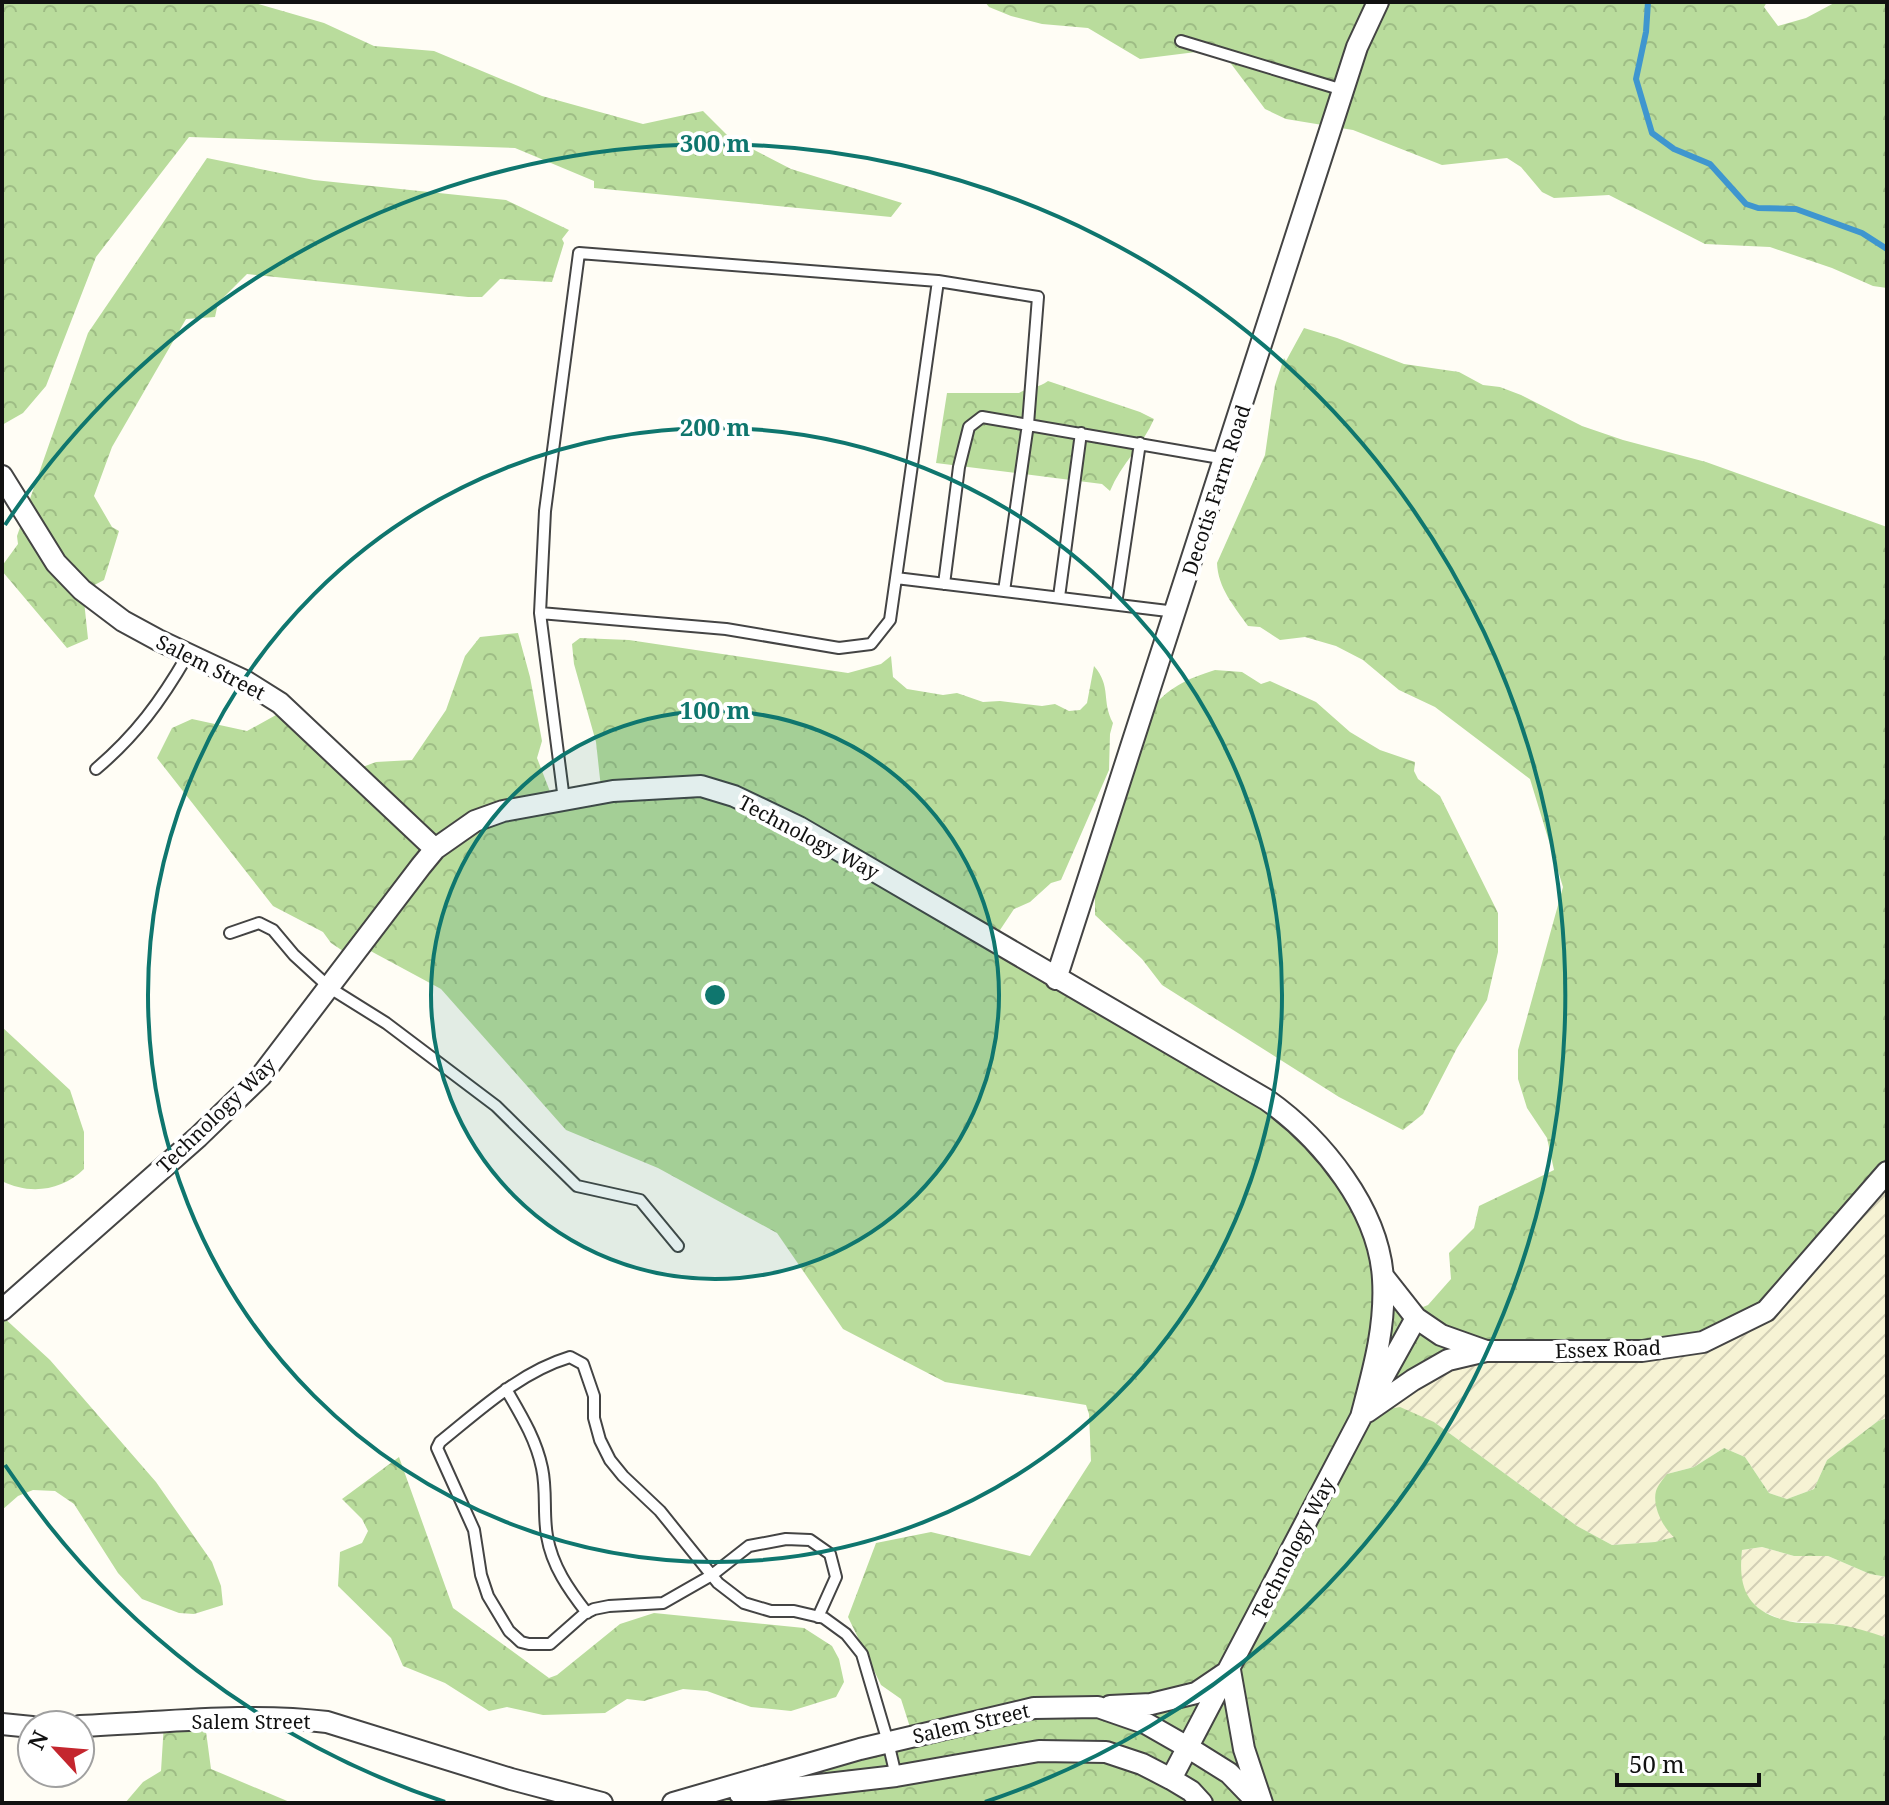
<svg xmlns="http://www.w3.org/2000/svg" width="1889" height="1805" font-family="'Noto Serif',serif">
<defs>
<pattern id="farmland-furrows" width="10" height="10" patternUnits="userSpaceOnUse" patternTransform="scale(2)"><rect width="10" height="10" fill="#f6f3d4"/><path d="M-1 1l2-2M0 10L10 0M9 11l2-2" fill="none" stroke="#d2cfb5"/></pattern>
<pattern id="forest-crowns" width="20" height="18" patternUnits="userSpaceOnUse" patternTransform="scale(2)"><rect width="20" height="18" fill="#b9dc9c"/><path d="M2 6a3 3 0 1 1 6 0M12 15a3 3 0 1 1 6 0" fill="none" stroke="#9ebc85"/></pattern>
</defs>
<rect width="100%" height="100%" fill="#fffdf5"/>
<path fill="url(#farmland-furrows)" d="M1887,1163V1418L1878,1421L1827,1460L1814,1489L1787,1499L1769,1493L1745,1457L1724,1448L1694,1467L1667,1474L1675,1537L1655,1542L1612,1545L1577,1526L1434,1422L1360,1414L1365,1401Z
M1762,1547L1794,1556H1828L1870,1574L1887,1577V1638L1835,1624L1785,1621L1760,1610L1746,1596L1739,1573L1742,1550Z"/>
<path fill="url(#forest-crowns)" d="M2,2H251L324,23L374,46L434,51L542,96L643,124L703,111L729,137L791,169L902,203L891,217L594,188V181L515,148L189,137L96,257L46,386L23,413L2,425Z
M985,2H1767L1764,7L1778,26L1806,18L1836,2H1887V288L1873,286L1832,268L1770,247L1705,244L1609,195L1554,198L1542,192L1521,167L1507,158L1442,165L1353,130L1286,119L1265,109L1229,61L1212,50L1140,59L1088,28L1042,24L1011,16L989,7Z
M207,158L314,180L506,200L569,230L562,239L564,243L552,282L500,279L482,297H468L247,274L218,303L215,317L186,319L112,447L94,496L112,527L119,531L104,580L83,591L88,639L67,648L2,571V566L18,544L17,536L88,333Z
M1304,328L1337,338L1404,364L1459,372L1483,385L1500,387L1521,395L1582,426L1623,440L1706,462L1887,527V1163L1738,1328L1634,1346L1470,1343L1361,1414L1400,1407L1434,1422L1577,1526L1612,1545L1655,1542L1674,1537C1663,1528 1652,1506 1656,1491C1658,1485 1663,1479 1667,1474L1694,1467L1724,1448L1745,1457L1769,1493L1787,1499L1814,1489L1827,1460L1878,1421L1887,1418V1577L1870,1574L1828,1556H1794L1762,1547L1742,1550C1738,1586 1746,1610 1784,1620C1799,1625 1817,1622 1833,1624C1851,1626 1870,1632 1887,1638V1803H712V1800L915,1743L901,1699L881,1685L848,1617L876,1543L931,1532L1030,1556L1091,1461L1089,1414L1086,1405L945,1382L843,1329L777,1233L658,1168L566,1130L441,989L365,948L352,957L331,943L323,932L273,906L157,758L172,728L192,719L247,731L285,710L352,771L376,762L412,760L446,710L465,656L480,637L518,633L530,677L542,741L537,758L554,802L601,788L596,742L574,664L572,644L580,638L629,640L848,673L881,664L891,656L893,677L907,689L943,695L957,693L983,702L1000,701L1042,706L1055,704L1069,711L1080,710L1087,703L1094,666C1112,687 1101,701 1113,723L1110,734L1109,770L1061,880L1051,883L1030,902L1014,909L994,939L1277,1108L1329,1160L1394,1285L1423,1307L1428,1305L1451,1279L1449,1253L1474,1228L1479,1206L1554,1170L1547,1138L1527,1108L1518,1079V1050L1563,887L1530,779L1435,707L1399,690L1363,660L1336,646L1305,637L1280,640L1260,627L1248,626C1234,606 1218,588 1217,563L1265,455L1275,385L1284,358L1286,361Z
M1048,381L1140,412L1154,419C1143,445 1121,464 1110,491L1102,484L936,463L947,393H1019C1029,387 1039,388 1048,381Z
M1215,670L1242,672L1261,684L1270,681L1316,702L1350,732L1380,750L1415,762L1414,771L1418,779L1440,796L1498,913V952L1487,1000L1457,1048L1423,1114L1403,1130L1339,1097L1162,985L1142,959L1095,915V875L1149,711C1168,688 1186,679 1215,670Z
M2,1027L70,1090L84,1132V1169C62,1191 29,1195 2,1181Z
M2,1316L50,1360L156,1482L212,1562L221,1586L223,1605L194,1614L179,1613L142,1599L118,1573L74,1504L55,1491L33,1490L18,1496L2,1510Z
M399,1457L453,1608L549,1678L557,1675L620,1624L654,1613L804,1628L832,1646L839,1659L844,1682L836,1697L791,1711L751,1707L707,1691L683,1689L644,1701L627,1699L605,1713L543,1715L507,1707L489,1711L445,1683L403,1666L391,1638L338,1586L340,1552L362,1543L368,1531L362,1519L342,1499Z
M164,1723L205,1724L211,1769L292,1803H125L143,1782L161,1771Z"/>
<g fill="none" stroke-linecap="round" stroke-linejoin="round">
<path stroke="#3f96cf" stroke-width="6" d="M1648,2L1646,32L1636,79L1652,133L1674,149L1710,164L1746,204L1758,208L1796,209L1862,233L1887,249"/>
<g stroke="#444" stroke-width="14">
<path id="service" d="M1181,41L1343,90
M896,578L938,281L1038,297L1028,424L1004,591
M944,584L959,467L969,427L982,417L1226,459
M1059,597L1081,433
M1116,604L1140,443
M540,613L726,629L839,648L871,644L890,620L896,578L1176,612
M96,769C136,735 161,701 187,656
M564,800L540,613L545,511L579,253L938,281
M230,933L259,923L273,930L294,955L330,988L386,1023L496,1106L577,1186L640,1200L678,1246
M506,1389C521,1415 536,1439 542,1468C547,1491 543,1514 547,1536C552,1566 569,1590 587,1613
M818,1617L836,1577L830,1554L810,1540L786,1539L749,1546L712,1575L663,1603L609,1606L594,1609L584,1614L550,1644H529L521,1642L509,1631L488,1596L481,1575L474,1530L437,1448L440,1442C480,1410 520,1372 570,1357L583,1364L594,1396V1418L600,1440L610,1460L623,1476L660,1511L718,1583L744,1603L771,1611H794L824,1618L846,1634L862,1654L888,1742L896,1776"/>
</g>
<g stroke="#444" stroke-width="24">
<path id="minor" d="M2,476L56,563L82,590L123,621L158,640L245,681L280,703L435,849
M1056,979L1357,47L1378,2
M1383,1276L1416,1318L1441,1335L1486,1351H1642L1703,1342L1766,1311L1887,1172
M2,1310L198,1137L261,1076L421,866L435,849L475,821L503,811L613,791L701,786L734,796L799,827L1267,1100C1322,1139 1379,1209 1383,1279C1386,1327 1373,1371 1361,1417
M1367,1412L1413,1380L1448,1360L1486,1351
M1110,1706L1151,1704L1196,1693L1230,1670L1244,1749L1262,1803
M2,1724L32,1727
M80,1726C162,1723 246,1712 327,1722L511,1779L602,1803
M1171,1779L1361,1417L1416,1318
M740,1794L896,1776L1039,1751L1106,1752L1142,1764L1171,1779L1191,1791L1202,1803
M673,1803L860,1749L1034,1708L1098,1707L1147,1724L1189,1748L1229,1773L1258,1803"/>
</g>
<use href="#service" stroke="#fff" stroke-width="10"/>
<use href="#minor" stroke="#fff" stroke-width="20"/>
</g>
<circle cx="715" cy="995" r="284" fill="#0f766e" fill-opacity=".12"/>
<g fill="none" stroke="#0f766e" stroke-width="4">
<circle cx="715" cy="995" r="284"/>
<circle cx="715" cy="995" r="567"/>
<path d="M445 1802A851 851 0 0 1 5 1465M5 525A851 851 0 1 1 985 1802"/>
</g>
<g text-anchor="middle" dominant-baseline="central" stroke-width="8" stroke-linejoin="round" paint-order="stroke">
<g font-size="20" fill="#111" stroke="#fff">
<text transform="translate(1216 490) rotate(-72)">Decotis Farm Road</text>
<text transform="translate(211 667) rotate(27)">Salem Street</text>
<text transform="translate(809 837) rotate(28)">Technology Way</text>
<text transform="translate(216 1115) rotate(-44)">Technology Way</text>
<text transform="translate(1608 1349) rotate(-2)">Essex Road</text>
<text transform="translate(1293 1548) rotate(-63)">Technology Way</text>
<text x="251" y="1721">Salem Street</text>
<text transform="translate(971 1723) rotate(-13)">Salem Street</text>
</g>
</g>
<circle cx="715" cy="995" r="12" fill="#0f766e" stroke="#fff" stroke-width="4"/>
<g font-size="24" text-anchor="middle" font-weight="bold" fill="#0f766e" stroke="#fff" stroke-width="8" stroke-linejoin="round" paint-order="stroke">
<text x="715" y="152">300 m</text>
<text x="715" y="436">200 m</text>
<text x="715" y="719">100 m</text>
</g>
<rect width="1889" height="1805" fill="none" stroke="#111111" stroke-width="8"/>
<g transform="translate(56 1749) rotate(296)"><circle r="38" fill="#ffffff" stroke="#a0a0a0" stroke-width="2"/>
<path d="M0-6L14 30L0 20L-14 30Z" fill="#c4262e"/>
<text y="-12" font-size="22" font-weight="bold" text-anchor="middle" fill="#111111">N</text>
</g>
<path d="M1617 1773v12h142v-12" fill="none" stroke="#111111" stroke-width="4"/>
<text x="1629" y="1773" font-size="24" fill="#111111" stroke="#ffffff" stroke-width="6" paint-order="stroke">50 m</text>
</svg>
